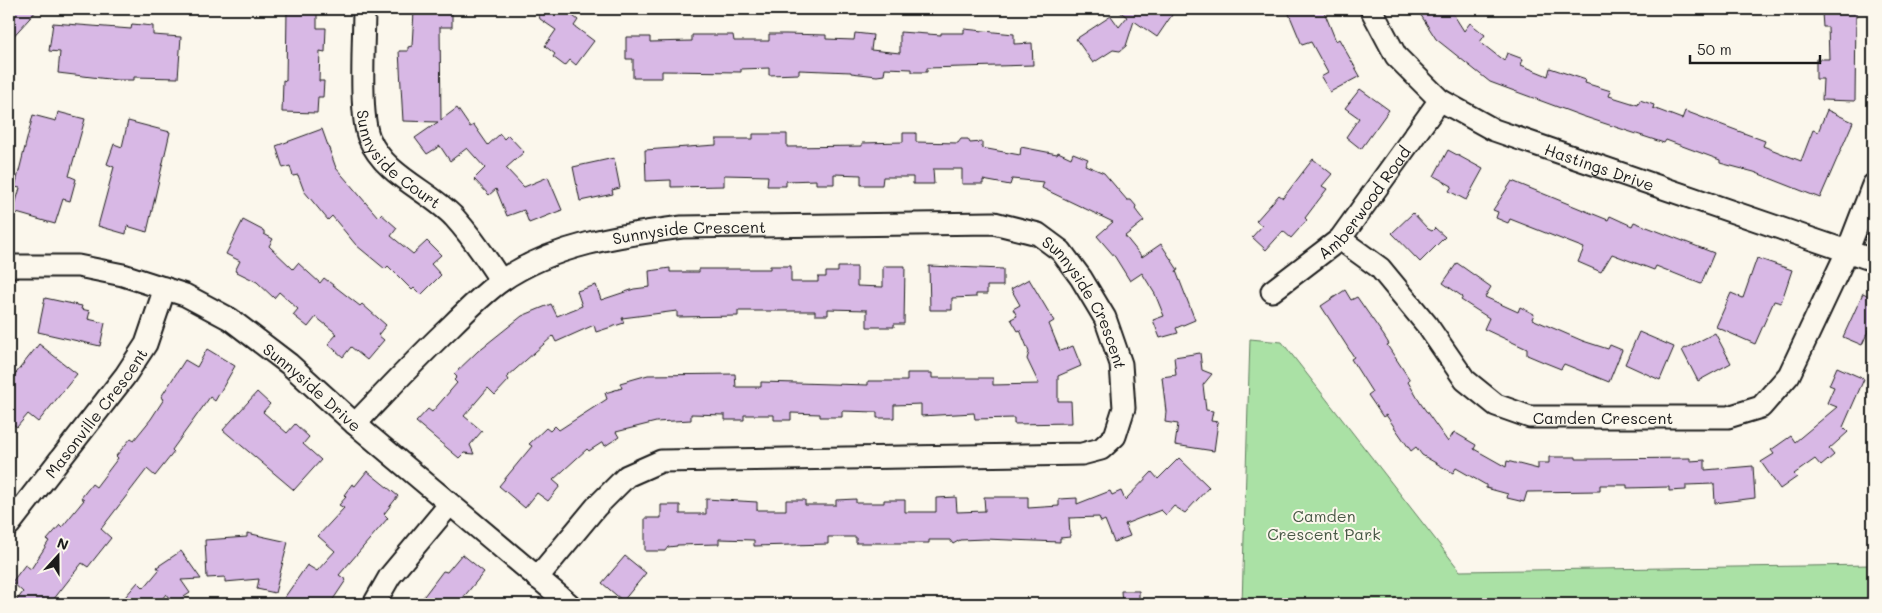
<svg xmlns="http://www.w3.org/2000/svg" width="1882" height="613" font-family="Mali,sans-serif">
<rect width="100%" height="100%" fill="#fbf7ec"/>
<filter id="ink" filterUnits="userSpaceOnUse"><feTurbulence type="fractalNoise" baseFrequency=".02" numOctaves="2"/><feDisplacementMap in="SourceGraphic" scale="10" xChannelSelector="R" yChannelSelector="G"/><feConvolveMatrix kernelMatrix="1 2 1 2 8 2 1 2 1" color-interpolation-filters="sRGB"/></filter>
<g filter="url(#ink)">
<path fill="#aae1a5" stroke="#637e60" d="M1250,339L1282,342L1460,571L1873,565V604H1242Z"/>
<path fill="#d8b8e5" stroke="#1c1c1c" d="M9,9H38L9,41Z
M287,9H317V28H326L325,52L320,51L319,81H324L323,97H318L317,113L282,112L283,80L286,81Z
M416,9H452V27H440L441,120L457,108L470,127L474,125L488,145L500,134L504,139L508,135L524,152L506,168L524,187L548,177L562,210L529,223L524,210L507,216L496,189L489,195L474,179L485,168L467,148L450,161L440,146L427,154L415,138L438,122L403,121L399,51H408V47L412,46L414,11L417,12Z
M537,9H564L578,20L574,26L594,41L576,65L570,60L565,66L553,57L555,54L545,46L556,30L540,19Z
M1116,9H1176L1157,37L1134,21L1126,46L1120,51L1113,50L1093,63L1076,39L1111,16L1119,27L1127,17Z
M1287,9H1323L1336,41L1339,39L1360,76L1330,92L1321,77L1328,73L1311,42L1302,45Z
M1417,9H1450L1464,31L1470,23L1485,35L1480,42L1504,61L1507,53L1523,59L1521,65L1548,76L1550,68L1586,80L1585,83L1611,91L1609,96L1638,105L1640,100L1654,105L1653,108L1682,119L1685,111L1765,141L1763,146L1801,161L1813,130L1818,132L1827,110L1853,122L1820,198L1754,172L1720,163V160L1666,140L1664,143L1582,116L1490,82L1436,39Z
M1856,12L1855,101L1822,100L1823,79H1816V59H1829L1828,27H1823L1822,13Z
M53,23L131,29L132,24L153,26V35L181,37L178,78L134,77V80H117L58,73L60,52L49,51Z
M964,29L1014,34V44L1032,43L1033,65L927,68V72H912V69L885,68L884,75L877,76L851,73V72L799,70V74L769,75V68L741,69V72L662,71V78H633V59H626V37H650V42L692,41V35H733L734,41H769V34H786L826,35V39L854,40L855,33L873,35L871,50L900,53V32L941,35V33H964Z
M1360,89L1389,110L1361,149L1346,137L1359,118L1345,108Z
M58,112L85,119L69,176L76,179L70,201L63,199L55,224L13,212L20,188L15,187L33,115L56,121Z
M128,121L170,132L147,232L127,226L126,234L98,226L114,167L107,164L114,144L122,147Z
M322,129L336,168L378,217L381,214L397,228L391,236L413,254L427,241L441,255L431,264L441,275L421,295L414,288L412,290L388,266L385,269L356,245L332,216L328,220L304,191L298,175L293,176L290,166L283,168L276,146Z
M903,133H916V142L958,143L961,139H968L970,143L982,142V148L1020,155L1021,147L1057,154L1058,152L1071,158L1073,153L1088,159L1085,165L1104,173L1127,200H1131L1136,206L1135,209L1144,221L1125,236L1142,257L1161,244L1178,270L1176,271L1195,320L1176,328L1178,333L1160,338L1153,320L1164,316L1155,294L1142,273L1130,281L1115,257L1097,236L1113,222L1042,188L1044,182L1012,179L1010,185L983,180V184H962V169H933L934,184H913V177H883L882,185H861V175L834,174V184H816V180L786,181V186H767L768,176L724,175V186L671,187V180L646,181L645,150L716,145V139H753V134H787V147L862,146V143L903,142Z
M1448,150L1483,169L1466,200L1449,191L1452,186L1434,176Z
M614,158L620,188L612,190L613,194L580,201L573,167Z
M1313,159L1332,174L1322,186L1327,189L1305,218L1307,220L1291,238L1283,231L1266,250L1252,237L1262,226L1256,221L1279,195L1283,198Z
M1512,181L1608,220L1610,216L1632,226L1634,222L1714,253L1701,284L1656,266L1654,270L1612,254L1601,272L1578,262L1584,248L1510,219L1508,223L1496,218L1498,212L1493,210Z
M1413,213L1428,229L1432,231L1435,228L1445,237L1420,262L1392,233Z
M243,220L264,231V234L273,239L269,246L293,269L298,263L320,283L324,278L360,306L362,304L386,325L378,335L384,340L367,360L351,347L343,357L328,344L337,334L316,317L308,327L293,315L298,309L279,292L274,298L257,282L235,271L240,261L226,254Z
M1757,258L1792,270L1781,303L1774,301L1755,344L1716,327L1731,293L1743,298Z
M1457,263L1491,287L1485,297L1518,312L1520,307L1534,314L1532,319L1583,341L1608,349L1610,345L1622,350L1609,382L1564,364L1561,369L1546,363L1527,355V349L1484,329L1489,318L1461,300L1463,297L1443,283Z
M770,266H791V282H818V277H826V272H838V267H857V286L883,287V266H905L904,324H894V327H867V310L828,309V315H815V311H738V316L677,317V311L622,318L624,323L596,332L594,325L556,342L553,336L507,377L509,380L495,395L488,388L464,416L482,431L470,445L474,454L464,453L459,458L416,422L428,409L432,412L457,383L454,380L457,377L454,374L478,351L522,316L551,304L557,316L582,306L577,291L596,285L601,300L634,289L650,287L649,271L670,268V272H699V269H770Z
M929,266L1003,269V286H987V294H976V297L952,298V310H930Z
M1029,279L1054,321L1049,324L1060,351L1073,346L1081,366L1058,376V401H1071L1072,423L1014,424V418L975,419L974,413L921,416V404L894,405V418H877V412L842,411V417H820V414L791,413V420H774V415H744V420H725V415L691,414V420L656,422L616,432L619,437L605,446L603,442L589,451L587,449L553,480L560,486L548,501L537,493L525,508L499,486L532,446L529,444L546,428L550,431L555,426L559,430L607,399L605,393L622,388L620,383L648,375L735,374L736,387H761V382L868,385V381H907V373H932V378H993V385L1039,384L1027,359L1029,352L1020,330L1018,331L1011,319L1017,316L1013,309L1020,305L1011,289Z
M1345,290L1351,300L1357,297L1384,336L1389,344L1387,345L1410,380L1408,382L1421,404L1448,442L1454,432L1476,445L1474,449L1506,467L1507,461L1538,469V463H1549V457H1576V459H1593L1690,458V461L1705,460V470L1753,466L1755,498L1715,503L1714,484L1686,485V490L1669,491V487L1627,488V485H1600V491L1527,492L1524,502L1507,498L1508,494L1486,488V485L1456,468L1453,473L1422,455L1416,447L1411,451L1386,415L1383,417L1368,395L1372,392L1351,359L1354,357L1321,306Z
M1863,293L1873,298V320L1862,345L1843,337Z
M45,298L82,306L81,309L90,311L88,319L105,323L100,346L38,332Z
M1639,332L1674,347L1660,380L1625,364Z
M1715,333L1731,363L1698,381L1682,350Z
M39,344L77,374L38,422L28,414L17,427L9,421V382Z
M207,349L235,366L215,401L210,397L172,450L174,452L155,476L147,469L101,529L111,538L88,567L82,563L50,604H14L23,592L12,582L25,565L31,569L49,541L47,540L60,525L62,527L84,500L81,498L92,484L96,487L118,458L116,456L131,438L134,440L151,419L164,399L161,397L185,360L197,367Z
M1200,353L1202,370L1212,374L1203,385L1206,410L1213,411L1211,421L1218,422L1214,451L1175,445L1178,424L1165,422L1166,412L1162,377L1176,375L1174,357Z
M1837,367L1864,379L1843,427L1848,432L1829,449L1834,455L1821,466L1815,459L1794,474L1797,477L1780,489L1761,462L1774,454L1771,450L1791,436L1795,442L1837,407L1827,403L1834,387L1829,385Z
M257,392L270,404L263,412L287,433L295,424L309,437L303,444L321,460L294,490L223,430Z
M1179,458L1209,487L1185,513L1174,506L1166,515L1161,510L1125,524L1130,536L1114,542L1105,520L1101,522L1099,517L1069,518L1070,537L1060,538V542L985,539L960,540L953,544L950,540H929V543H856V537H828V544L754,546V540L719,539V544L677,545V546L668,547L665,551H645V518H661V505H680V514H706V499L757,502V510H786V500H805V505H836V500L856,499V503H884V500H905V512H936V498L956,497L957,512L985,511L984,497H1028V508L1059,506V499L1077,498V504L1110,491L1112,495L1121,491L1125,500L1152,472L1158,479Z
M367,471L398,496L384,514L388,518L339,575L346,580L330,604H280L307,565L317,571L335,551L318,536L344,508L339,505L346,497L344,495L352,484L355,486Z
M247,533L288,542L275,593L257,589L259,579L225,582V577L207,578L205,540L247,537Z
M181,551L201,579L181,580L190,593L173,604L166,594L158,604H119L138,582L144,588L159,570L157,567Z
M462,554L484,572L458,604H418L443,571L447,572Z
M625,556L646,573L623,601L602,583Z
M1121,591H1139V604H1122Z"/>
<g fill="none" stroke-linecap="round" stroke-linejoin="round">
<g stroke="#1c1c1c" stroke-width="25">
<g id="minor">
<path id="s1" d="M364,9C364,38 359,114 369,138C385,176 427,189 454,217C472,237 487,259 501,281"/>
<path id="s2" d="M1371,9L1396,56L1440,100L1494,130L1873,260"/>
<path id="s3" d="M1340,239L1380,268L1427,325L1465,380L1496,405L1530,417H1728L1761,407L1789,375L1847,252L1873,185"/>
<path id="s4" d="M9,266H78L123,275L185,295L230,319L289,364L355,424L569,604"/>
<path id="s5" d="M1272,291L1340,239L1440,100"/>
<path id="s6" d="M355,424C386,392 417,358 450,327C466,311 483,294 501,281C553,245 620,235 682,227L994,223L1038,234L1061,251L1081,278L1105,318L1121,364L1124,408L1115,436L1101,449L1082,454L661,461L627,476L596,507L537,578"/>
<path id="s7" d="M9,525L125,376L146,344L165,288"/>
<path d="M374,604L390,576L450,504"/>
</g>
</g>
<use href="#minor" stroke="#fbf7ec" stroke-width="21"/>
</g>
</g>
<g text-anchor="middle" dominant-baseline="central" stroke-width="4" stroke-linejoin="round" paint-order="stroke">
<g font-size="16" fill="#1c1c1c" stroke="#fbf7ec">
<text stroke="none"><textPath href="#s1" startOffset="164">Sunnyside Court</textPath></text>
<text stroke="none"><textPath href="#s2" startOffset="289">Hastings Drive</textPath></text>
<text stroke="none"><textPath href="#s5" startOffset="129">Amberwood Road</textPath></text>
<text stroke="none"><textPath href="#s6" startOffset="402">Sunnyside Crescent</textPath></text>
<text stroke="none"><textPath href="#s6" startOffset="838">Sunnyside Crescent</textPath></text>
<text stroke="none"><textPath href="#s4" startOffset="338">Sunnyside Drive</textPath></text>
<text stroke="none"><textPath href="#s7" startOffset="142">Masonville Crescent</textPath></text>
<text stroke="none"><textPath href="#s3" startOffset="339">Camden Crescent</textPath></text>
</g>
<g font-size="16" fill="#475745" stroke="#fbf7ec">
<text x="1324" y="515">Camden<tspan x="1324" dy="18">Crescent Park</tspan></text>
</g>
</g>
<rect width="1882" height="613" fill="none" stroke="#fbf7ec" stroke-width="30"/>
<rect x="15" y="15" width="1852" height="583" fill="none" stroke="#1c1c1c" stroke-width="2" filter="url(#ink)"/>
<g transform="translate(58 556) rotate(21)" stroke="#fbf7ec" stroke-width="4" paint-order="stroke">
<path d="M0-4L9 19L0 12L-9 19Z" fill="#1c1c1c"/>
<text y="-8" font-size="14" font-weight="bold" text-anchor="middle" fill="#1c1c1c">N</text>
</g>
<path d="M1690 55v8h130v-8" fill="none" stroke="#1c1c1c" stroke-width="2.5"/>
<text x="1697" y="55" font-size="15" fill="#1c1c1c" stroke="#fbf7ec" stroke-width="4" paint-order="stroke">50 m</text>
</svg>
